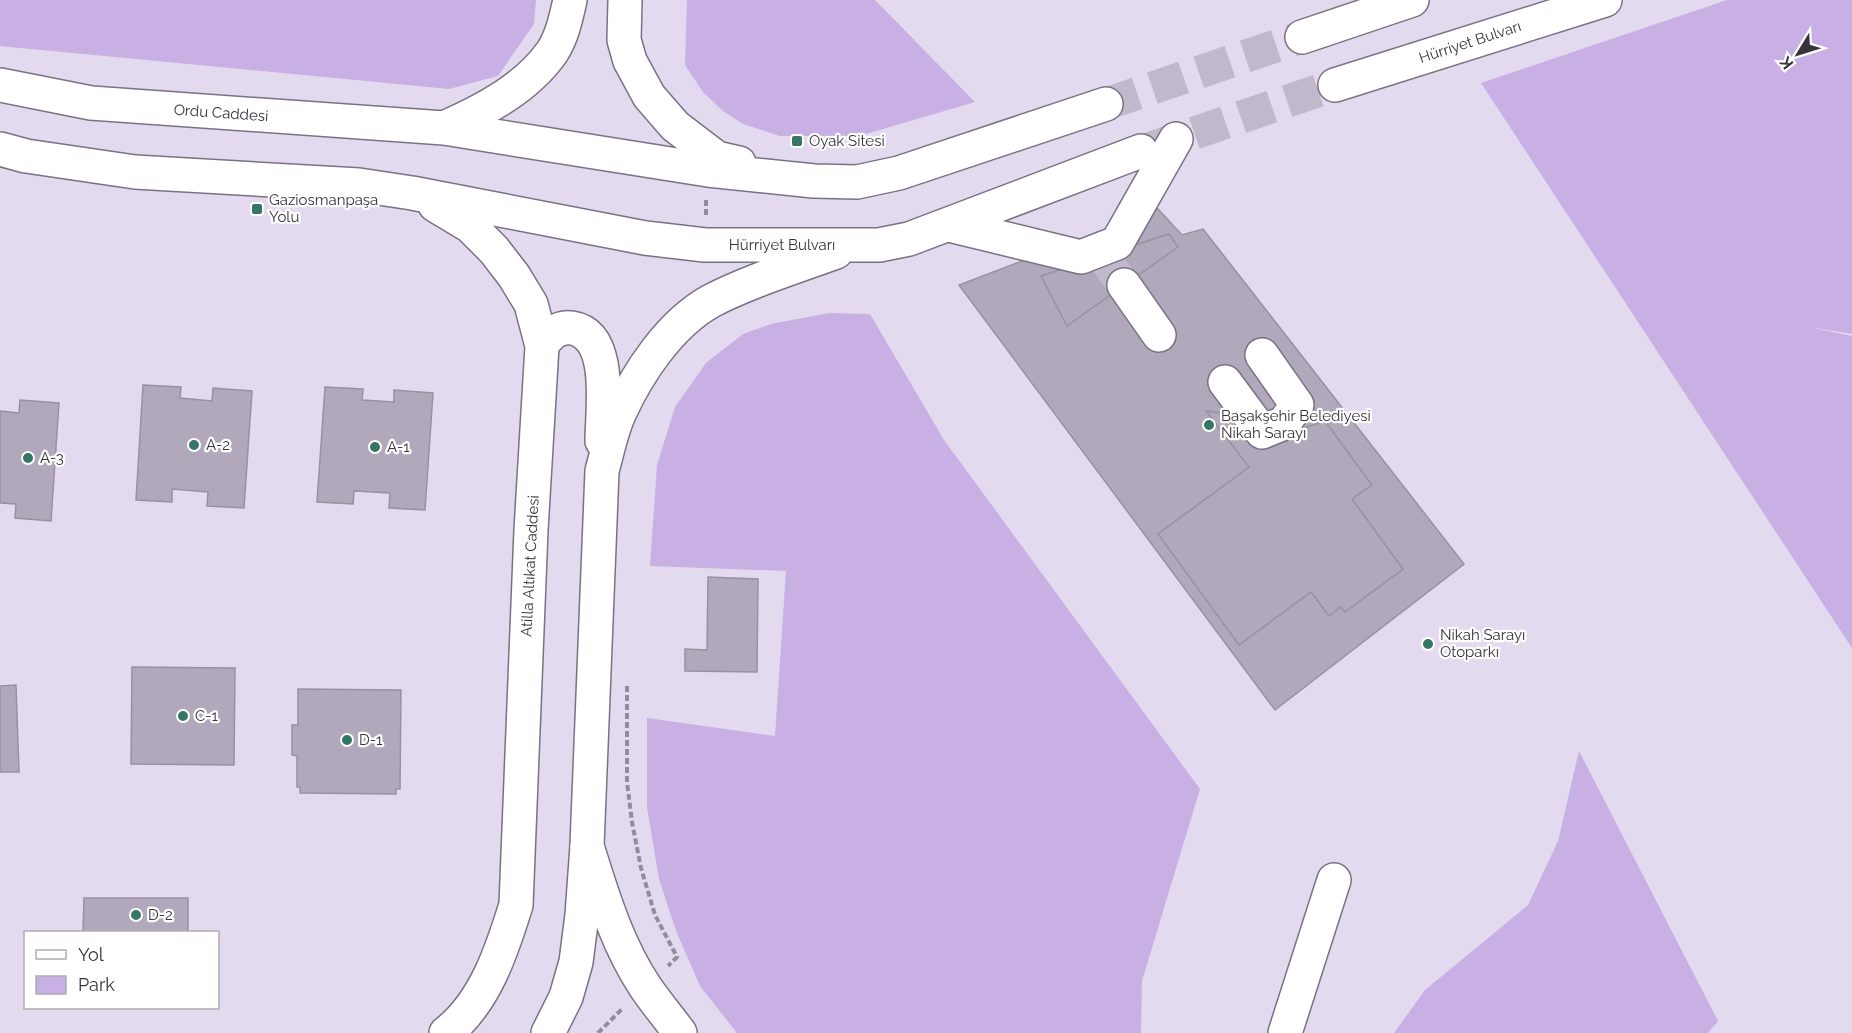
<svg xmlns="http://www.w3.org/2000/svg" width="1852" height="1033" font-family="Raleway,sans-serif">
<rect width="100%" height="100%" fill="#e4daef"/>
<path fill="#c8afe4" d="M0,0H536L534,24L498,76L449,89L0,46Z
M687,0H875L975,102L859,136H780L743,124L723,111L703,92L685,65Z
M1727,0H1852V334L1808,327L1852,336V648L1481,83Z
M829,313L870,314L944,440L1200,789L1142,981L1141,1033H737L700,986L676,931L659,879L647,807V718L775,736L786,571L650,566L657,465L675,407L706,363L743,334L771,324Z
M1579,751L1718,1021L1708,1033H1394L1425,990L1528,905L1558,841Z"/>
<path fill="#b1a8bc" stroke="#9990a4" stroke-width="1.5" d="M1158,209L1182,235L1203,229L1464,564L1275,710L959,285Z
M1169,234L1178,247L1067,326L1041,276Z
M143,385L181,387L180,398L212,401L213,388L252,391L244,508L207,506L208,492L172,489V502L136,500Z
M325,387L363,389L362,400L394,402V390L433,393L425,510L389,508L390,493L354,491L353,504L317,502Z
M20,400L59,403L51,521L15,518L16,504L0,503V411L19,413Z
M1206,411L1246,416L1266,441L1325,421L1372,485L1352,499L1403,569L1345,612L1341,607L1329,616L1311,592L1239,645L1158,534L1249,467Z
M708,577L758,579L757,672L685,671V649L707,650Z
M132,667L235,668L234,765L131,764Z
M16,685L19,772H0V686Z
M298,689L401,690L400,789H396V794L300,793V787H297V756L292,755V725H298Z
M84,898H188V932H83Z"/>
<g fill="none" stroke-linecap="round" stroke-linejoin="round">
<path stroke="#c1b9cb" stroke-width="33" stroke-dasharray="33 16" stroke-linecap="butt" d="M1102,256L1124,285"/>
<path stroke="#c1b9cb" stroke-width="33" stroke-dasharray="33 16" stroke-linecap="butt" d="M1106,104L1302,37
M1148,149L1335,85"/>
<g stroke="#797184" stroke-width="36">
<path id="minor" d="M949,225L1081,257L1117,243L1176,139
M1124,285L1159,335
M1225,382L1262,432L1284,423L1297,405L1262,355
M587,846C602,894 617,945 646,988C657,1004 669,1018 680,1033
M1285,1033L1334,880"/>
</g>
<g stroke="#797184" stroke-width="36">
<path id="major" d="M625,0L624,40L630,61L649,96L675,126L717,158L739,163
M1302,37L1412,0
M0,85L91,103L444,128L708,170L814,181L857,182L899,173L1106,104
M1335,85L1605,0
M444,128C483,111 527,88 552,52C562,37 566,18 570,0
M0,149L26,156L135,172L359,185L412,193L645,238L705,245H879L909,239L1141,151
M435,205L470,226L494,250L514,276L531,304L542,346L531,530L516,905C502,950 485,1003 446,1033
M542,346C548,335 558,326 572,328C614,335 602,410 602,441
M548,1033L566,997L576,962L582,915L587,846L602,471C607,453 611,432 619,414C638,372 670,324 711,301C750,281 795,267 836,252"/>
</g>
<path stroke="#938c9b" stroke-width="4" stroke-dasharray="6 3" stroke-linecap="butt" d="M706,215V199
M627,686V782L632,822L641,868L655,915L677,957L668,966
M598,1033L623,1008"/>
<use href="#minor" stroke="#fff" stroke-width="33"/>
<use href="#major" stroke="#fff" stroke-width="33"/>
</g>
<g fill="#357665" stroke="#fff" stroke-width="2">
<rect x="791" y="135" width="12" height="12" rx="3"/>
<rect x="251" y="203" width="12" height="12" rx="3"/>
<circle cx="1209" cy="425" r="6"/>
<circle cx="194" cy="445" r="6"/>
<circle cx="375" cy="447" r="6"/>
<circle cx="28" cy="458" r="6"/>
<circle cx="1428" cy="644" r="6"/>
<circle cx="183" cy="716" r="6"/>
<circle cx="347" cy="740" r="6"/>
<circle cx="136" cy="915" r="6"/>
</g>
<g text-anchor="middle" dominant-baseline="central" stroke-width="4.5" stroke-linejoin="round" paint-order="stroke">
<g font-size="15" fill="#36333b" stroke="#fff">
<text transform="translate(1470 42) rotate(-18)">Hürriyet Bulvarı</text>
<text transform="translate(221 113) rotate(4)">Ordu Caddesi</text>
<text x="782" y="245">Hürriyet Bulvarı</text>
<text transform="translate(530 566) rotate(-87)">Atilla Altıkat Caddesi</text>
</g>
<g font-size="15" fill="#36333b" stroke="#fff" text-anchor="start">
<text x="809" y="141">Oyak Sitesi</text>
<text x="269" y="200">Gaziosmanpaşa<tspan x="269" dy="17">Yolu</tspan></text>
<text x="1221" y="416">Başakşehir Belediyesi<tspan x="1221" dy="17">Nikah Sarayı</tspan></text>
<text x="206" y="445">A-2</text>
<text x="387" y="447">A-1</text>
<text x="40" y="458">A-3</text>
<text x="1440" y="635">Nikah Sarayı<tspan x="1440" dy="17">Otoparkı</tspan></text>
<text x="195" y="716">C-1</text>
<text x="359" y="740">D-1</text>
<text x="148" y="915">D-2</text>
</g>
</g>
<rect x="24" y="931" width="195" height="78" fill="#ffffff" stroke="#afadb1" stroke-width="1.5"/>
<rect x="36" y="950" width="30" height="9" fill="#ffffff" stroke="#afadb1" stroke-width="1.5"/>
<text x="78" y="961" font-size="18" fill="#36333b">Yol</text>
<rect x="36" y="976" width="30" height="18" fill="#c8afe4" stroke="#afadb1" stroke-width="1.5"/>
<text x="78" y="991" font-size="18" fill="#36333b">Park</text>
<g transform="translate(1798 54) rotate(232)" stroke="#ffffff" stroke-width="4.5" paint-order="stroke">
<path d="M0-4.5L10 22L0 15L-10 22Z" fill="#36333b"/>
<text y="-9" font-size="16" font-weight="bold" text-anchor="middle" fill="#36333b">K</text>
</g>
</svg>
